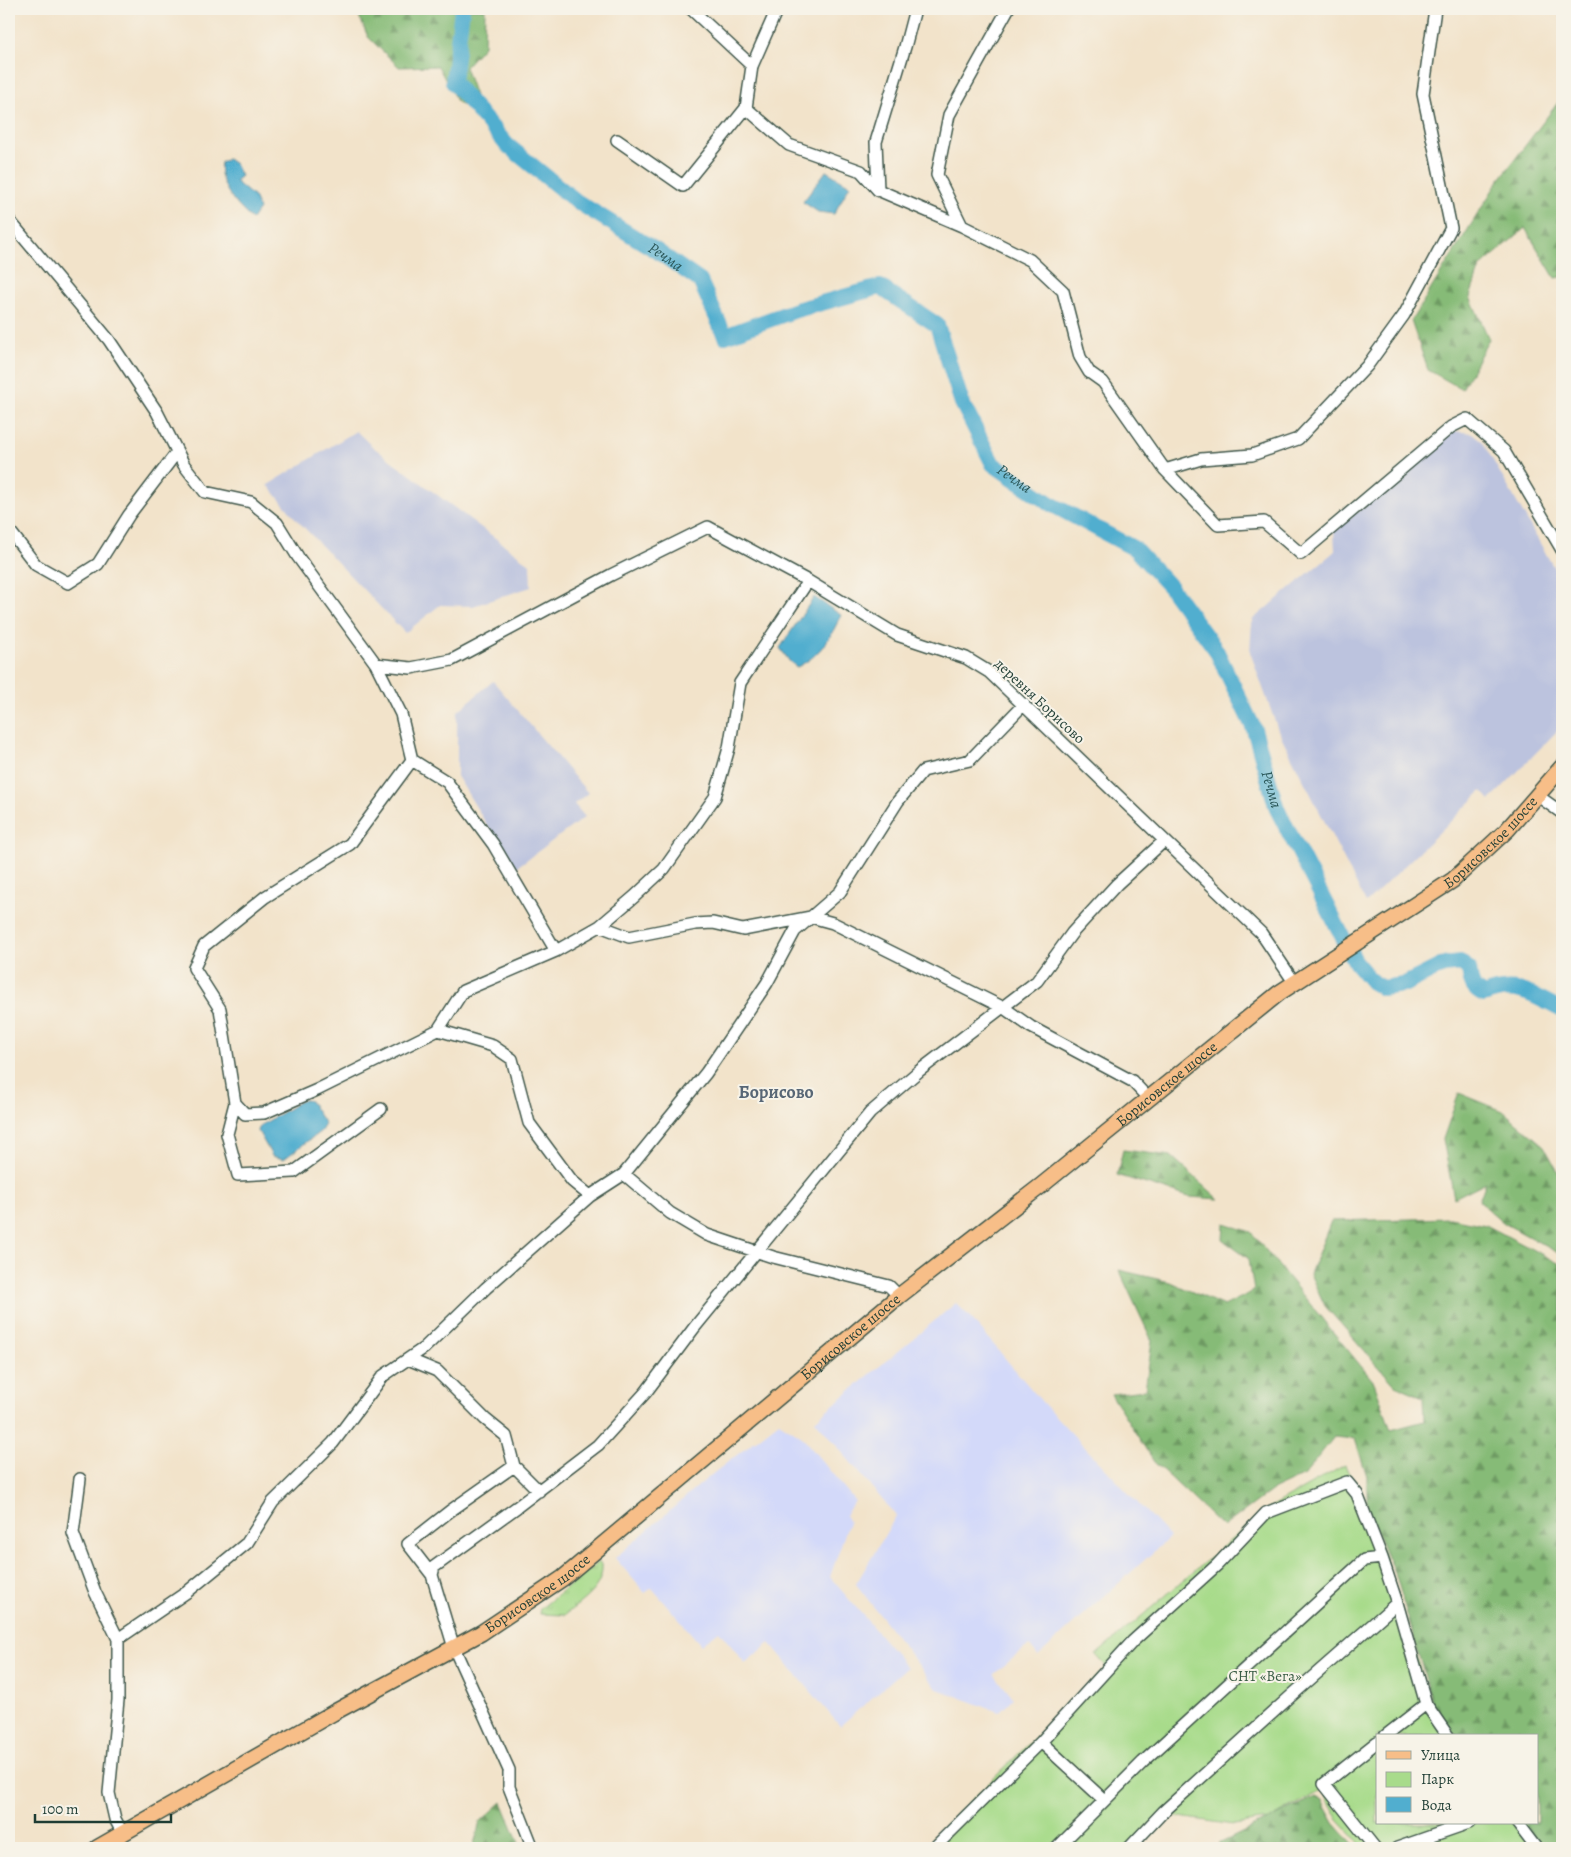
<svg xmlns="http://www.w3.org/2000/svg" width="1571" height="1857" font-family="Alegreya,serif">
<defs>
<pattern id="grass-tufts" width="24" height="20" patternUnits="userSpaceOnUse" patternTransform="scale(1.25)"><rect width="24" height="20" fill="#a8db8b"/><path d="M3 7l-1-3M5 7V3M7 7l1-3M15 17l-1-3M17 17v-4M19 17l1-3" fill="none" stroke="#90bd79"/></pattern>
<pattern id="forest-firs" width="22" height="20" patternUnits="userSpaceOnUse" patternTransform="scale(1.25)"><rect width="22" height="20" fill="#86bb77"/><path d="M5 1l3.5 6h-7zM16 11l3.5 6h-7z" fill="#6d9962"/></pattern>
</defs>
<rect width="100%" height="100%" fill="#f7f3e8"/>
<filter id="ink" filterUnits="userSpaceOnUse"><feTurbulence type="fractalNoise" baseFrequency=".02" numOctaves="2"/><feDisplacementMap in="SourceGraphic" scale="10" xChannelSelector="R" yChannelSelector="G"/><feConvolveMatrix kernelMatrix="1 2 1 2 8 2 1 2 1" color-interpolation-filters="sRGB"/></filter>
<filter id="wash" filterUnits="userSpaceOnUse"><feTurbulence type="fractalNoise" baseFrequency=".0096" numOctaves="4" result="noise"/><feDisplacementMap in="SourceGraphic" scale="20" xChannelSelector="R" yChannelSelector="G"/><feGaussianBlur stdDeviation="1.12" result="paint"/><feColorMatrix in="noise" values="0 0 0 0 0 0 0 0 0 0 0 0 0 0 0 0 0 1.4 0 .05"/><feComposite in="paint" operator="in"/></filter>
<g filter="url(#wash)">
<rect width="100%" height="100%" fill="#f2e3ca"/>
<path fill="#d3d9f9" d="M956,1303L971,1318L1043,1403L1170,1537L1038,1656L1029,1645L994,1674L1013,1698L999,1712L937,1689L856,1584L896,1516L815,1420Z
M779,1422L802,1437L855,1501L845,1515L849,1522L830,1577L907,1667L840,1726L770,1643L745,1663L719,1631L701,1645L652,1588L645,1593L615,1558L710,1476Z"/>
<path fill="#bcc3de" d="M356,431L373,447L530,564L531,587L473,606L440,605L405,633L296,519L268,485Z
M1454,431L1472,433L1482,441L1562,582V726L1490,800L1482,791L1366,903L1278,730L1250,652L1252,620L1335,551L1334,531Z
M493,681L588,793L574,804L585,817L514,869L457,776V712Z"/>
<path fill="url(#grass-tufts)" stroke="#648c60" d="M599,1562L602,1564C604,1589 581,1601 565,1615L539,1614L540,1609Z"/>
<path fill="url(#forest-firs)" stroke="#527c56" d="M356,9H485L484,46L465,67L482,116L457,102L438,66L399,67L368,37Z
M1562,97V277L1555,278L1525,228L1480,267L1470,297L1489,339L1462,389L1428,370L1411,321L1497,183Z
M1459,1093L1503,1111L1544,1146L1562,1179V1255L1504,1223L1479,1201L1486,1182L1454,1198L1443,1139Z
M1123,1150L1171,1156L1219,1199L1189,1197L1117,1175Z
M1450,1218L1486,1225L1562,1265V1848H1544L1524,1823H1537V1736H1457L1433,1705L1397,1579L1367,1509V1476L1355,1439L1334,1437L1304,1475L1274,1489L1223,1527L1154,1462L1111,1394L1145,1390L1152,1341L1119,1270L1170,1282L1224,1306L1254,1291L1249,1259L1223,1240L1224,1223L1251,1232L1374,1382L1391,1430L1424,1421L1423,1397L1395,1385L1325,1306L1310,1274L1331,1221Z
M1315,1797L1322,1801L1334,1823L1356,1848H1221L1219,1844Z
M502,1802L519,1843L516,1848H473L480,1822Z"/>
<path fill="#a8db8b" stroke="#648c60" d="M1345,1465L1383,1552L1432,1708L1454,1736H1377V1823H1523L1543,1848H1364L1338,1820L1322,1790L1268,1820L1234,1825L1167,1815L1136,1848H923L1107,1667L1096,1655L1267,1509Z"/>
<path fill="#51aecf" stroke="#387682" d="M228,159L235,164L241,176L235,181L254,197L259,209L252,219C236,206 217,183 221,162Z
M826,171L850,185L834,214L818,212L803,202Z
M814,597L841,615C831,637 820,656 797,667L790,662L780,648Z
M304,1099L310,1101L325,1124L321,1131L284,1159L272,1156L258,1131L260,1126Z"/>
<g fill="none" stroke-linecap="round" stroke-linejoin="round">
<path stroke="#51aecf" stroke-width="16" id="s1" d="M462,9L453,82L507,145L576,201L657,251L700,281L725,336L796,310L880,287L937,325L962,403L993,464L1049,503L1135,549L1170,587L1216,650L1254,729L1277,809L1356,963L1372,982L1382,988L1403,985L1443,965L1461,963L1469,969C1471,982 1471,989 1484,995C1516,981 1534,996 1562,1010"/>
</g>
</g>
<g filter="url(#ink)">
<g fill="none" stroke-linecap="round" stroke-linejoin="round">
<g stroke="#3f564a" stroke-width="14">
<path id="minor" d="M691,9L752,66
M746,108L789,145L861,171L878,190L962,226L1030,260L1063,291L1080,357L1089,372L1103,382L1165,470L1218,525L1264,522L1301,554L1451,427L1467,419L1504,451L1562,550
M617,140L683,186L746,108L752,66L777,9
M878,190L876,142L905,47L915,9
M9,220L109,340L157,412L184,465L205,492L251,502L277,523L298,557L376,664L411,668L452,660L611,575L708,527L808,581L897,635L966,658L989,672L1261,933L1294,982
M962,226L937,175L949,115L1008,9
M1165,470L1201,459L1252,455L1298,439L1367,366L1404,315L1451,228L1423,94L1435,9
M9,530L36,565L68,583L98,564L129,515L177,452
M376,664L401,714L412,760L350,844L265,897L204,946L194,968L220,1009L235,1103L245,1114L264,1113L317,1090L438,1030L463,991L556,951L600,926L634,897L664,869L715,797L729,748L740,683L808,581
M412,760L447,782L493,844L556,951
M1538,796L1562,813
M600,926L629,937L695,924L713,923L743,930L811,917L833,923L1004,1008L1031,1027L1132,1081L1148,1098
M438,1030L493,1046L512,1059L529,1123L572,1181L590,1196
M235,1103L227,1134L238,1175L294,1172L381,1109
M624,1174L670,1213L707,1235L773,1257L889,1286L899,1296
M408,1359L437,1371L485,1419L506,1436L514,1466L539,1491
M80,1479L73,1533L95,1592L118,1639V1700L109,1793L115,1819L123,1834
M432,1575L408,1544L450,1511L514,1466
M1397,1603L1426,1704L1448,1736
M118,1639L187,1592L247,1543L273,1502L333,1443L383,1376L424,1348L486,1288L590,1196L624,1174L706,1073L767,983L795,931L840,892L898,801L923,771L970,760L1024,704
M1385,1736L1426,1704
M1041,1742L1104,1800
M1517,1823L1536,1848
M533,1848L509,1787V1770L454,1648L432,1575L434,1567L517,1507L598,1445L646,1392L694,1328L870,1113L919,1071L1037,981L1072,933L1117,884L1164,841
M934,1848L1041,1742L1133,1641L1217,1565L1266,1513L1347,1482L1357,1494L1382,1558
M1057,1848L1143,1762L1364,1560L1382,1558L1397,1603L1291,1696L1163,1812L1129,1848
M1375,1848L1324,1784L1377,1742
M1397,1848L1469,1823"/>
</g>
<g stroke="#3f564a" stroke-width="18">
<g id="major">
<path id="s2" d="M97,1848L333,1713L481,1633L563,1578L899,1296L1042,1185L1279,993L1453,880L1507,830L1562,767"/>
</g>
</g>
<use href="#minor" stroke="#fff" stroke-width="11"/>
<use href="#major" stroke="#f7be88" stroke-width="15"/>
</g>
</g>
<g text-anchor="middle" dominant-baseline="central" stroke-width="4" stroke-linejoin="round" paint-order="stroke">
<g font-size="15" fill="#1f3d34" stroke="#f7f3e8">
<text transform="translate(1040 701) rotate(43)">деревня Борисово</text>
<text stroke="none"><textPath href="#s2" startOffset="1724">Борисовское шоссе</textPath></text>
<text stroke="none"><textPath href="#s2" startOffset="1319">Борисовское шоссе</textPath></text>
<text stroke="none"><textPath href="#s2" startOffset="914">Борисовское шоссе</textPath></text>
<text stroke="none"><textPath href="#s2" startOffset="509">Борисовское шоссе</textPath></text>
</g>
<g font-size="15" fill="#3a5d45" stroke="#f7f3e8">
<text x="1265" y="1676">СНТ «Вега»</text>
</g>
<g font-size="16" font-style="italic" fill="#2c595b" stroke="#f7f3e8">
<text stroke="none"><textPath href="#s1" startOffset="351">Речма</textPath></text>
<text stroke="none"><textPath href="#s1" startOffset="861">Речма</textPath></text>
<text stroke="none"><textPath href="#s1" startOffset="1281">Речма</textPath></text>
</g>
<g font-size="18" font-weight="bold" fill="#586776" stroke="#f7f3e8">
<text x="776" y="1092">Борисово</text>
</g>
</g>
<rect width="1571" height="1857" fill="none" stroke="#f7f3e8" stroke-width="30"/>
<rect x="1376" y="1734" width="162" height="90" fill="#f7f3e8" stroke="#a1aaa0"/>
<rect x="1386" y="1751" width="25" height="8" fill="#f7be88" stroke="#a1aaa0"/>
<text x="1421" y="1760" font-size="15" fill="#1f3d34">Улица</text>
<rect x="1386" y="1772" width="25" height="15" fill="#a8db8b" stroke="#a1aaa0"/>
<text x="1421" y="1784" font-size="15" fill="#1f3d34">Парк</text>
<rect x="1386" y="1797" width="25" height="15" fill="#51aecf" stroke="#a1aaa0"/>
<text x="1421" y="1810" font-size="15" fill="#1f3d34">Вода</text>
<path d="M35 1814v8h136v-8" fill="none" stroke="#1f3d34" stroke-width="2.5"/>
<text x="42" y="1814" font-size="15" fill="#1f3d34" stroke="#f7f3e8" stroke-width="4" paint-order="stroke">100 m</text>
</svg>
